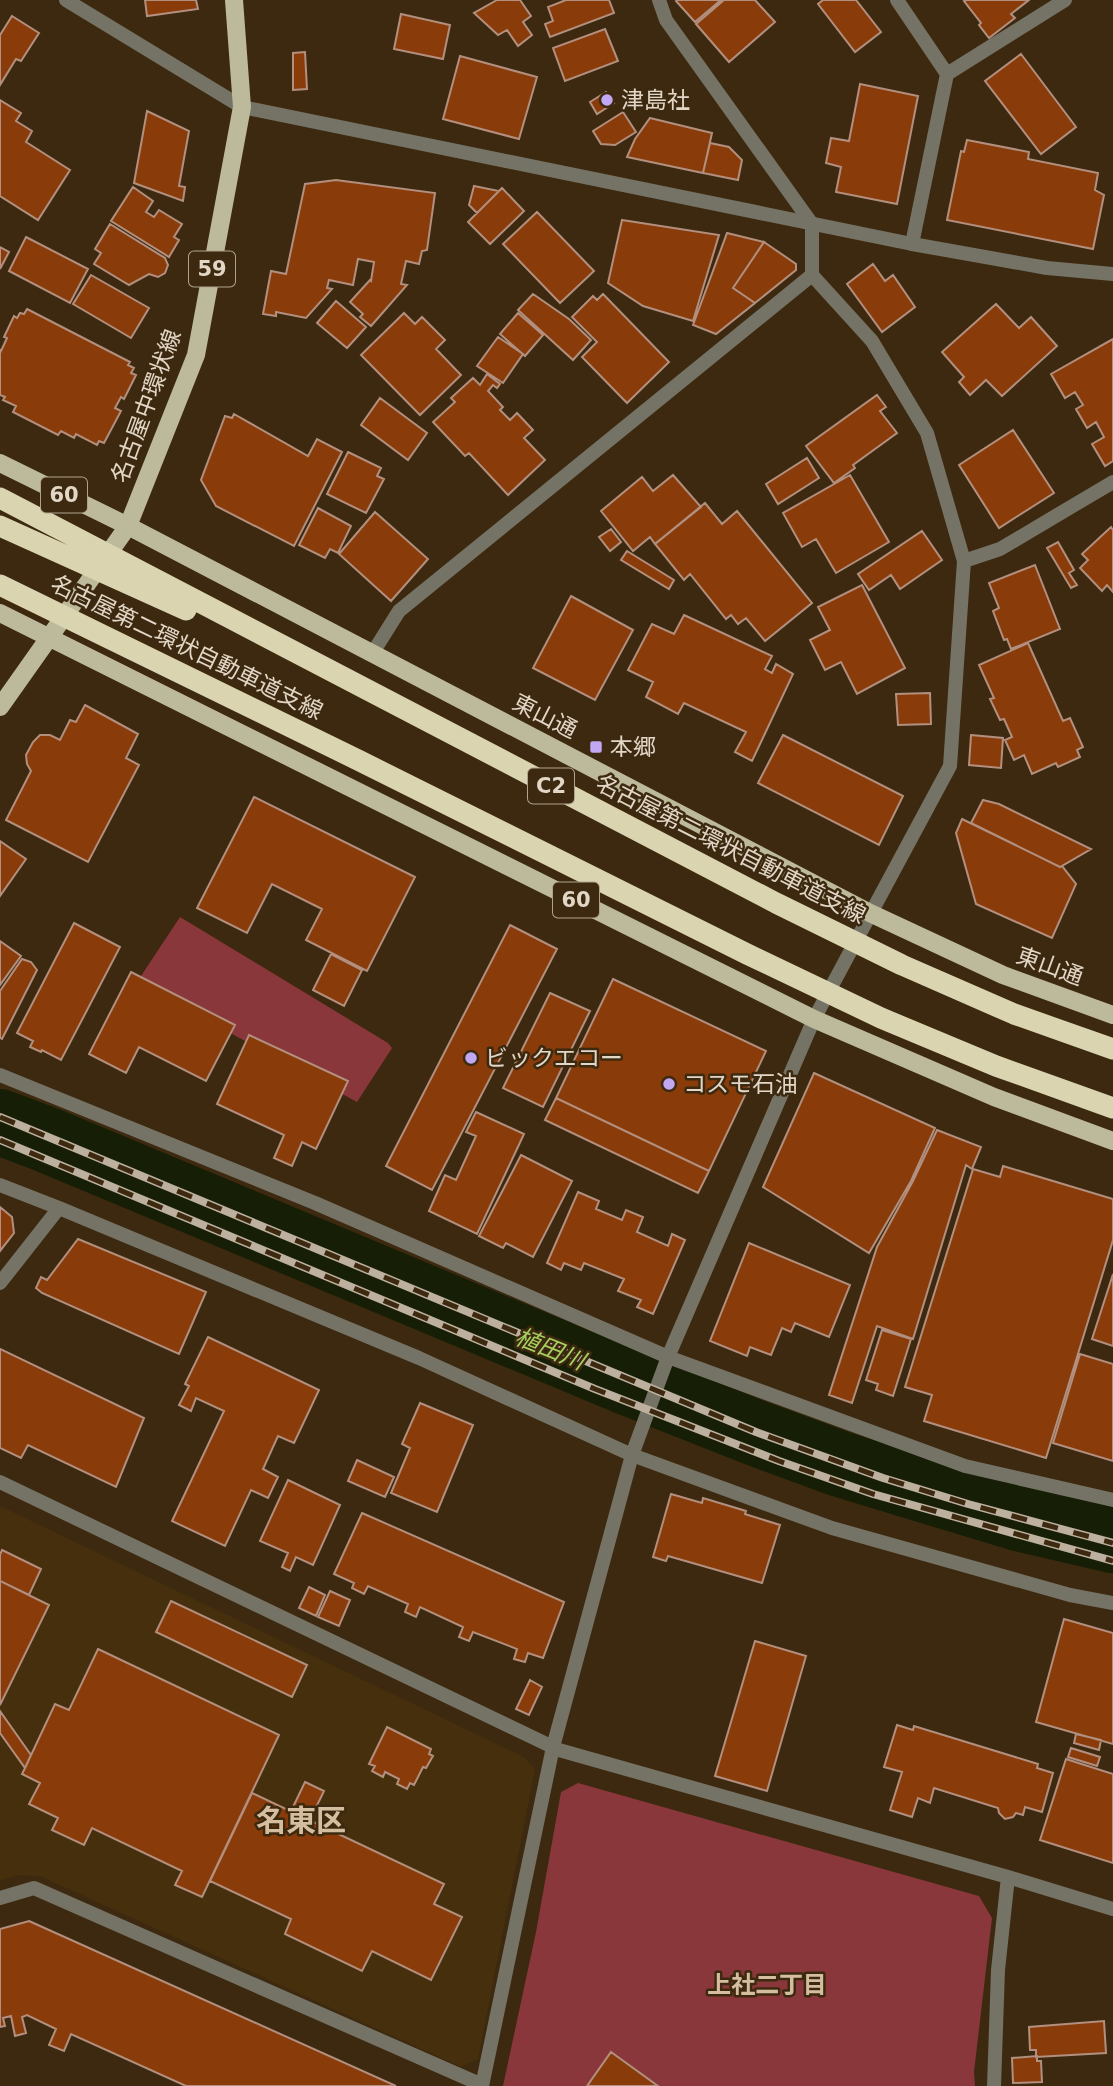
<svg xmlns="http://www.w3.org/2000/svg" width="1113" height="2086" font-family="'DejaVu Sans','Noto Sans JP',sans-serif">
<rect width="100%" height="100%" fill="#3c290f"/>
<path fill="#462f0d" d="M0,1506L524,1757L535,1769L478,2059L461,2067L42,1877L21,1875L0,1880Z"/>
<path fill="#8a373b" d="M180,917L388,1043L392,1048L357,1102L137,982Z
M578,1783L979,1896L992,1918L974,2072L975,2086H503L536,1932L561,1792Z"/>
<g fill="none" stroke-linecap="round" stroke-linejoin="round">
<path stroke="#161f05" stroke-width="66" d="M0,1122L45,1139L627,1382L756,1433L840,1464L1018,1518L1113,1540"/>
</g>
<path fill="#893c0a" stroke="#b28f7e" stroke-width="2" d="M145,0H196L198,9L147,16Z
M497,0H520L531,16L523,22L532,35L518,46L507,30L498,35L474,13Z
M566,0H609L614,13L550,37L545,24L553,21L548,7Z
M677,0H721L695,22L676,1Z
M724,0H755L775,22L729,62L696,24Z
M823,0H856L881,32L855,52L818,4Z
M966,0H1029L1011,14L1015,18L989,38L979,25L981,23L964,1Z
M401,14L450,25L443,59L394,49Z
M12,16L39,33L21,61L16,59L0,85V35Z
M605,29L618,61L565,81L553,48Z
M305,52L307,89L293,90V53Z
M1021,54L1076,127L1041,154L985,81Z
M460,56L537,77L519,139L443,119Z
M860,84L918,96L897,204L836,192L841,167L826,163L831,138L849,141Z
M606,92L614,103L597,114L590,102Z
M0,100L21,113L16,121L32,131L26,142L70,170L38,220L0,196Z
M147,111L189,131L179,186L185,187L183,201L134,183Z
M623,112L636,132L615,145L601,144L593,131Z
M650,118L712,133L703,173L627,157L635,139Z
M967,140L1029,152L1028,159L1098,173L1095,190L1104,195L1093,249L947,220L961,151L964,152Z
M710,143L729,147L742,160L738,180L703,173Z
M336,180L435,193L427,250L422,251L419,264L406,261L401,284L407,285L371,326L360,317L363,314L350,302L370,280L371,281L374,262L358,259L353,285L329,280L327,288L332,289L306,318L276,312V316L263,314L271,271L286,274L305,184Z
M474,186L499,191L477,213L469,205Z
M133,187L153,201L146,212L154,217L159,210L182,224L174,237L179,240L169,257L111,221Z
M502,188L524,211L490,244L468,222Z
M537,212L594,271L560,303L503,244Z
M622,220L719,235L693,321L643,306L608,283Z
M110,224L165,258L168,265L165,273L158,277L149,274L129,285L94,264L101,253L95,249Z
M727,233L764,242L733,288L755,303L716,334L693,325Z
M26,237L88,269L70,303L9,271Z
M764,242L796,264V270L755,303L733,288Z
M0,247L9,252L0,269Z
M873,264L885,281L893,275L915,307L882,332L847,284Z
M91,275L149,308L131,338L73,304Z
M533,294L569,319L591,340L573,360L518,310Z
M603,294L669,362L627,403L582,357L597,342L572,317L593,296L597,300Z
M336,301L366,327L347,348L317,323Z
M996,304L1019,328L1031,317L1057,346L1002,396L986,380L970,395L959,382L964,377L942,352Z
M27,309L130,362L128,365L134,368L131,373L136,375L124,399L121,397L115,408L121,411L104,443L99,441L97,445L76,434L74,438L61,431L58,435L13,412L16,406L3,400L5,397L0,395V350L1,351L7,338L4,337L14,316L17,318L20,313L24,314Z
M404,313L415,324L422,317L445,340L436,349L461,375L420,415L361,355Z
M518,313L543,335L525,356L500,334Z
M498,337L523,354L503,383L477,366Z
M1113,339V461L1105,466L1092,444L1104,437L1096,422L1087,428L1076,409L1083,405L1075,392L1065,398L1051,374Z
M487,374L500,384L497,388L493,385L488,391L503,407L500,410L510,420L517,413L533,430L524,438L545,460L508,495L469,453L465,456L433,422L455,402L451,398L473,378L480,385Z
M877,395L886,407L880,411L897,433L853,465L855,468L834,483L806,446Z
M380,398L427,433L408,460L361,425Z
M234,414L308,456L317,439L342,452L294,546L216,506L201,480L225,416L232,418Z
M1013,430L1054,493L999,528L959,465Z
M348,452L381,468L377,476L384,479L366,513L327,494Z
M807,458L819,478L778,504L766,484Z
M673,475L701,507L655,544L650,537L633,551L601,511L642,477L653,491Z
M850,475L889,542L836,573L816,539L802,547L783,513Z
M705,503L722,524L737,511L812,603L765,641L746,618L738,624L731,615L726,619L690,574L684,580L655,544Z
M318,508L351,526L338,553L330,549L325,558L299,545Z
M375,512L428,559L391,601L339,554Z
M1111,527L1113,530V592L1107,585L1102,591L1080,568L1088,560L1082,554Z
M611,529L621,542L610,551L599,537Z
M922,531L942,560L900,589L891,575L869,590L858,574Z
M1058,542L1074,570L1069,573L1077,585L1071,588L1047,548Z
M627,551L674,580L669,589L621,560Z
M1035,565L1060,629L1011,649L1007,639L1004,640L993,611L999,608L989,583Z
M862,585L905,668L857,694L841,662L825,670L810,640L830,630L818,607Z
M571,596L633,630L595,700L533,668Z
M684,615L772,656L765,669L772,673L776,664L793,674L752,761L735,752L746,732L684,703L678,714L646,697L653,682L628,670L652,624L674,634Z
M1028,643L1063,721L1070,718L1083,747L1077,750L1080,757L1058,767L1056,763L1032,774L1024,755L1014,760L1005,740L1012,737L1004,719L1000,720L990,699L994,698L979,665Z
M930,693L931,724L898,725L896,694Z
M85,705L138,734L126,758L139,765L88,862L6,820L31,771L27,764L26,755L33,742L40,735H50L60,740L70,720L76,722Z
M783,735L903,796L879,845L758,783Z
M971,735L1003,738L1001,768L969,765Z
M254,797L415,877L367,971L306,940L322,909L272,884L247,933L197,908Z
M983,800L999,804L1091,849L1060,867L971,823Z
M962,819L1060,867L1062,866L1076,884L1052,938L976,904L956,833Z
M0,841L26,859L0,896Z
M74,923L120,947L61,1060L42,1050L41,1052L30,1047L33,1041L17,1033Z
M510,925L557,949L432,1190L386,1166Z
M0,941L21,956L0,985Z
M331,954L362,970L344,1006L313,990Z
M22,959L31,962L37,970L2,1039L0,1038V991Z
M131,972L235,1025L206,1081L139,1047L126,1073L89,1054Z
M613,979L766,1051L709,1171L556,1098Z
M550,993L590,1011L543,1107L503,1088Z
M249,1035L348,1081L316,1149L302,1142L292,1166L274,1158L284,1135L217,1104Z
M814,1073L935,1128L911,1181L869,1253L763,1187Z
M556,1098L709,1171L698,1193L545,1120Z
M476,1112L524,1134L477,1234L429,1211L445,1175L456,1180L476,1136L466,1132Z
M937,1130L981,1147L972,1169L966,1165L913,1339L877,1326L852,1403L829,1395L877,1247L913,1181Z
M521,1155L572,1181L533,1257L506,1243L503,1248L479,1236Z
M1003,1166L1113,1199V1240L1046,1458L924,1421L932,1395L905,1387L973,1169L1000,1177Z
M578,1192L599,1201L596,1209L622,1220L626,1210L643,1217L637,1232L668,1246L672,1234L685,1240L653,1314L637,1307L641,1300L618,1291L624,1279L584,1263L581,1270L564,1263L561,1270L547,1263Z
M0,1207L12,1217L14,1233L0,1251Z
M78,1239L206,1292L179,1354L42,1293L36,1288L41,1277L47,1280Z
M749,1243L850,1285L829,1337L795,1323L791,1332L782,1328L771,1355L750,1347L747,1356L710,1341Z
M1113,1274V1346L1092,1339Z
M882,1330L911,1339L893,1396L876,1390L878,1384L866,1380Z
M208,1337L319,1390L294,1443L278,1436L263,1469L278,1477L268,1498L251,1490L225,1546L172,1521L224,1411L196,1398L191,1411L179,1405L189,1386L185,1384Z
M0,1349L144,1418L116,1487L28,1445L21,1458L0,1448Z
M1080,1354L1113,1364V1461L1053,1443Z
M420,1403L473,1425L437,1512L391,1493L410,1448L402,1444Z
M357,1460L394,1477L385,1497L348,1481Z
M288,1480L340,1505L313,1565L296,1557L290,1571L282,1567L288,1553L260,1541Z
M671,1494L702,1503L703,1498L746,1511L745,1514L780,1525L762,1583L668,1556L666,1561L653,1557Z
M362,1513L564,1602L543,1658L528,1653L525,1662L514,1659L517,1649L473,1632L469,1641L459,1637L463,1627L420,1607L416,1617L405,1612L408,1604L368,1586L364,1594L352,1588L354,1583L334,1574Z
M2,1550L41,1569L29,1595L0,1581V1555Z
M0,1581L49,1605L0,1705Z
M309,1587L325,1595L316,1616L299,1608Z
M330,1591L350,1600L339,1626L318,1617Z
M171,1601L307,1665L292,1697L156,1632Z
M1064,1619L1113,1633V1744L1036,1722Z
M755,1641L806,1656L767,1791L715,1776Z
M98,1649L279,1735L202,1897L175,1885L182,1871L92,1828L84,1845L52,1830L58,1818L29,1804L40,1783L22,1774L25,1768L55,1704L69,1710Z
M530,1680L542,1687L529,1715L516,1709Z
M0,1711L31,1755L25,1768L0,1733Z
M897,1725L913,1730L914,1726L1038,1764L1037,1768L1053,1773L1042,1812L1025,1807L1023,1815L1016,1813L1013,1817L1005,1819L999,1813L998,1808L934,1788L930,1803L918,1798L912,1817L890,1810L902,1772L884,1767Z
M387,1727L431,1749L429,1754L433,1756L426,1768L423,1767L414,1785L410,1783L407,1789L397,1784L399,1779L385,1772L383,1777L372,1771L375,1766L369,1764Z
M1076,1734L1101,1740L1099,1750L1074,1743Z
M1071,1748L1100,1757L1097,1766L1068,1757Z
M1066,1759L1113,1774V1863L1040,1840Z
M305,1782L324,1791L310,1820L291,1811Z
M252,1793L444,1884L434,1904L462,1917L431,1980L372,1951L362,1971L285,1934L291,1919L210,1881Z
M29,1921L396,2086H186L71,2034L64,2051L49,2045L56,2029L27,2015L22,2017L26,2033L15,2036L11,2016L3,2018L5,2026L0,2027V1929Z
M1104,2021L1106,2053L1036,2057V2050H1030L1029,2027Z
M611,2052L658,2086H587Z
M1037,2056V2061H1041L1042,2082L1013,2083L1012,2058Z"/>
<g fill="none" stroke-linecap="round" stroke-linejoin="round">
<path stroke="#757365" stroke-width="14" d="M897,0L947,74
M912,244L947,74L1065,0
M964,561L1000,549L1113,482
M372,654L399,611L812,275
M0,1075L315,1203L668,1357L965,1466L1113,1500
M0,1185L59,1208L419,1358L632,1455L832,1528L1070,1595L1113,1603
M0,1283L59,1208
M0,1482L559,1750L1008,1877L1113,1909
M0,1898L34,1888L482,2085
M482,2086L553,1747L632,1455L668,1357L814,1019L950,766L964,561L927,433L872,341L812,275V224L666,20L659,0
M994,2086L998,1970L1008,1877"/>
<path stroke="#757365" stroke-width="14" d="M66,0L242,107L912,244L1047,268L1113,274"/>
<path stroke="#bdb99b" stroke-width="18" d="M0,463L128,526L870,913L1003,975L1113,1015
M0,613L814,1019L994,1097L1113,1141
M0,707L128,526L196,355L242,107L234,0"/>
<g stroke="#beb09f" stroke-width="8">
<path id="rail" d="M0,1117L756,1432L883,1478L968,1504L1113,1543
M0,1140L595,1389L779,1461L873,1494L1113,1561"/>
</g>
<use href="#rail" stroke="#3c290f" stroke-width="5" stroke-dasharray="16" stroke-linecap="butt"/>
<path stroke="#dad4b0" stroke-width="21" d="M0,498L776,903L902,965L1014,1014L1113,1049
M0,526L186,610
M0,585L360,761L747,954L881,1018L996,1066L1113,1108"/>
</g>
<g fill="#c2a7f2" stroke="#3c290f" stroke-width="2.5">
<circle cx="607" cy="100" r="7"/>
<rect x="589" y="740" width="14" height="14" rx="3.5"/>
<circle cx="471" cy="1058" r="7"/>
<circle cx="669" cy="1084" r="7"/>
</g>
<g text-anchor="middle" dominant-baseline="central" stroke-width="5" stroke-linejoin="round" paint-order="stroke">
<g fill="#3c290f" stroke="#b0a290" stroke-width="2">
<rect x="189" y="251.5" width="46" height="35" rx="5"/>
<rect x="41" y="477.5" width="46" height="35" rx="5"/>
<rect x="528" y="768.5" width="46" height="35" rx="5"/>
<rect x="553" y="882.5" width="46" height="35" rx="5"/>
</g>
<g font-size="21" font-weight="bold" fill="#e2d6c7">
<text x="212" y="269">59</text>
<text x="64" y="495">60</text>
<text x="551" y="786">C2</text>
<text x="576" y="900">60</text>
</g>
<g font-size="23" fill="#e2d6c7" stroke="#3c290f" text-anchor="start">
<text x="621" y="100">津島社</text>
<text x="610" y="747">本郷</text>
<text x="485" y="1058">ビックエコー</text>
<text x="683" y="1084">コスモ石油</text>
</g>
<g font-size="23" fill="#e2d6c7" stroke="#3c290f">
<text transform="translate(146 406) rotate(-70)">名古屋中環状線</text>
<text transform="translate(187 647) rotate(26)">名古屋第二環状自動車道支線</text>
<text transform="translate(545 716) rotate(27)">東山通</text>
<text transform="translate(731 849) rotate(27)">名古屋第二環状自動車道支線</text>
<text transform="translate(1050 966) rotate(20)">東山通</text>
</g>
<g font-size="24" font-style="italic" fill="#a5d05f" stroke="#3c290f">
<text transform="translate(550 1349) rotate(22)">植田川</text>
</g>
<g font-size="24" font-weight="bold" fill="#d5bd9f" stroke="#3c290f">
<text x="767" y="1985">上社二丁目</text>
</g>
<g font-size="30" font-weight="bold" fill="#d5bd9f" stroke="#3c290f">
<text x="301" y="1820">名東区</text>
</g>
</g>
</svg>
